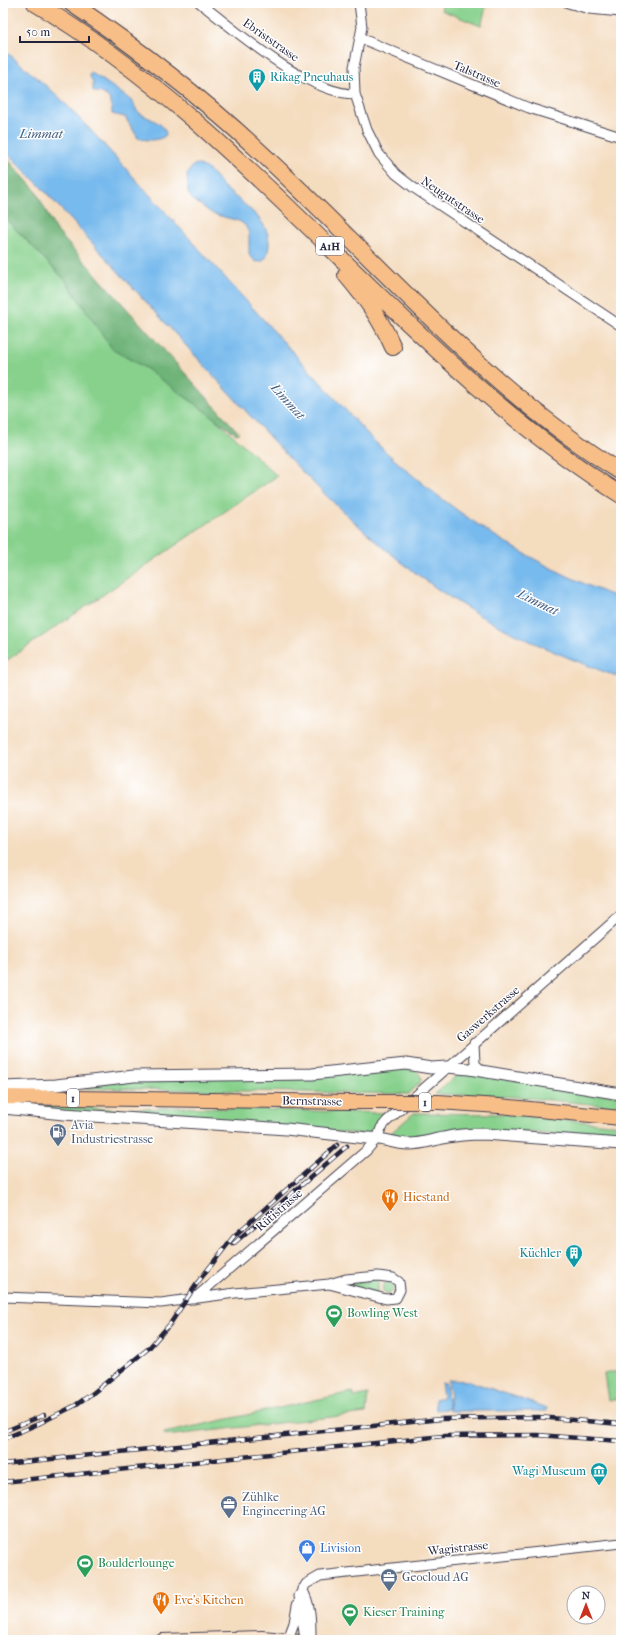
<svg xmlns="http://www.w3.org/2000/svg" width="624" height="1643" font-family="'IM FELL French Canon',serif">
<rect width="100%" height="100%" fill="#fff"/>
<filter id="ink" filterUnits="userSpaceOnUse"><feTurbulence type="fractalNoise" baseFrequency=".025" numOctaves="2"/><feDisplacementMap in="SourceGraphic" scale="8" xChannelSelector="R" yChannelSelector="G"/><feConvolveMatrix kernelMatrix="1 2 1 2 8 2 1 2 1" color-interpolation-filters="sRGB"/></filter>
<filter id="wash" filterUnits="userSpaceOnUse"><feTurbulence type="fractalNoise" baseFrequency=".012" numOctaves="4" result="noise"/><feDisplacementMap in="SourceGraphic" scale="16" xChannelSelector="R" yChannelSelector="G"/><feGaussianBlur stdDeviation="0.9" result="paint"/><feColorMatrix in="noise" values="0 0 0 0 0 0 0 0 0 0 0 0 0 0 0 0 0 1.4 0 .05"/><feComposite in="paint" operator="in"/></filter>
<g filter="url(#wash)">
<rect width="100%" height="100%" fill="#f4dcbf"/>
<path fill="#88d18d" stroke="#557a64" d="M443,3H487L481,26L441,10Z
M3,216L65,280L277,476L3,663Z
M400,1068C410,1069 421,1068 421,1081L409,1094L83,1088V1086L122,1081Z
M461,1072L463,1073L461,1075H464L467,1073L621,1096V1107L518,1097L435,1094Z
M16,1104L125,1110L179,1107L385,1113L371,1132L364,1134L55,1111Z
M414,1113L501,1114L621,1125V1140L514,1131L414,1140L396,1138L394,1134L392,1135L391,1133Z
M378,1280V1293L346,1284V1283Z
M382.5 1288a5.5 5.5 0 1 1 11 0a5.5 5.5 0 1 1-11 0Z
M619,1371L621,1398L608,1400L604,1374Z
M352,1392L354,1397L368,1394L366,1413L165,1436L164,1433Z"/>
<path fill="#6eb378" stroke="#486a5a" d="M3,154L36,191L55,229L239,433L236,434L147,369L113,350L65,280L3,216Z"/>
<path fill="#77baed" stroke="#4c6e94" d="M3,49L58,96L98,138L372,439C447,510 525,562 621,599V678C558,655 494,628 439,590C383,551 334,505 287,456L40,186L3,149Z
M91,73C93,73 129,98 133,102C135,105 135,108 137,111C146,119 165,121 166,135C160,141 146,141 138,138L125,117L112,114C112,107 112,97 103,94C100,92 97,93 93,91V82L89,75Z
M196,164C211,167 216,180 226,189C245,206 275,223 268,252C267,255 265,261 261,262C259,262 258,261 256,262L249,255V233L245,225L239,221L213,214L192,199L188,193L187,174L193,166Z
M448,1380L469,1381L547,1408V1411H450L449,1398L451,1397Z
M441,1383H446L449,1409L436,1410L435,1399L443,1397Z"/>
</g>
<g filter="url(#ink)">
<g fill="none" stroke-linecap="round" stroke-linejoin="round">
<g stroke="#423e4f" stroke-width="11">
<path id="minor" d="M200,3C237,32 308,94 355,94
M359,3L362,27L354,67L355,94L367,130L379,154L396,174L414,188L621,326
M568,3L589,9L621,12
M360,38L529,108L621,137
M474,1043L475,1064L484,1072
M378,1276L393,1278L399,1282L400,1290L396,1298L386,1299L329,1284L346,1279Z
M3,1297L161,1303L235,1293L329,1284
M194,1299L367,1150L378,1137L381,1128L387,1121L621,915
M302,1589C311,1604 311,1620 311,1637L310,1640
M288,1639L294,1623L297,1605
M305,1640L299,1596L306,1584L320,1576L621,1543"/>
</g>
<g stroke="#423e4f" stroke-width="13">
<path id="tertiary" d="M3,1087L56,1085L134,1076L312,1074L406,1064L431,1068L447,1067L469,1069L621,1094
M3,1108L64,1114L286,1129L367,1138C381,1137 394,1144 409,1144C421,1144 432,1140 443,1138C456,1135 470,1134 484,1134L621,1144"/>
</g>
<g stroke="#423e4f" stroke-width="14">
<path id="secondary" d="M162,1640L262,1637L295,1640"/>
</g>
<g stroke="#423e4f" stroke-width="16">
<path id="primary" d="M3,1097L350,1102
M499,1106L621,1118"/>
</g>
<g stroke="#423e4f" stroke-width="18">
<path id="motorway" d="M35,3C257,135 403,358 621,495
M71,3C136,47 199,95 257,149C376,258 482,386 621,472
M346,275C367,300 380,318 393,347"/>
</g>
<use href="#minor" stroke="#fff" stroke-width="9"/>
<use href="#tertiary" stroke="#fff" stroke-width="11"/>
<use href="#secondary" stroke="#fce5cf" stroke-width="12"/>
<use href="#primary" stroke="#f7be88" stroke-width="14"/>
<use href="#motorway" stroke="#f7be88" stroke-width="16"/>
<g stroke="#22223b" stroke-width="4.5">
<path id="rail" d="M233,1244L347,1146
M3,1432L44,1415
M3,1439L38,1424L74,1406L93,1393L149,1348L170,1324L198,1282L234,1236L337,1145
M3,1464L441,1419L538,1417L621,1424
M3,1482L443,1436L537,1435L621,1441"/>
</g>
<use href="#rail" stroke="#fff" stroke-width="3" stroke-dasharray="9" stroke-linecap="butt"/>
<g stroke="#423e4f" stroke-width="16" stroke-linecap="butt">
<path id="primary-bridge" d="M350,1102H438L499,1106"/>
</g>
<use href="#primary-bridge" stroke="#f7be88" stroke-width="14"/>
</g>
</g>
<defs>
<g id="building-pin" transform="scale(0.9)"><path d="M0 17L-7.5 6A9.5 9.5 0 1 1 7.5 6Z" fill="#0f9aa8" stroke="#fff"/><path d="M-4-6H4V6H1V3H-1V6H-4ZM-2.5-4.3h1.7v1.8h-1.7ZM.8-4.3h1.7v1.8H.8ZM-2.5-1h1.7V.8h-1.7ZM.8-1h1.7V.8H.8Z" fill="#fff"/></g>
<g id="fuel-pin" transform="scale(0.9)"><path d="M0 17L-7.5 6A9.5 9.5 0 1 1 7.5 6Z" fill="#5c6f8a" stroke="#fff"/><path d="M-5.5-6h7V0h2V4h1.3V-2.5L3-4.5l.8-.8L6-3V5H2.5V1h-1V6h-7ZM-4.2-4.7v3.2H.2V-4.7Z" fill="#fff"/></g>
<g id="restaurant-pin" transform="scale(0.9)"><path d="M0 17L-7.5 6A9.5 9.5 0 1 1 7.5 6Z" fill="#e8710a" stroke="#fff"/><path d="M-5-6h1v4h1v-4h1v4h1v-4h1v5L-1.5 .5V6h-2V.5L-5-1ZM5-6V6H3V1.5H1.5Q1.5-4 5-6Z" fill="#fff"/></g>
<g id="stadium-pin" transform="scale(0.9)"><path d="M0 17L-7.5 6A9.5 9.5 0 1 1 7.5 6Z" fill="#2e9e5b" stroke="#fff"/><path d="M0-5a6.5 5 0 1 0 0 10a6.5 5 0 1 0 0-10ZM-3.5-1.8h7v3.6h-7Z" fill="#fff"/></g>
<g id="museum-pin" transform="scale(0.9)"><path d="M0 17L-7.5 6A9.5 9.5 0 1 1 7.5 6Z" fill="#0f9aa8" stroke="#fff"/><path d="M0-6L6-3V-2H-6V-3ZM-5-1h2V3h-2ZM-1-1h2V3h-2ZM3-1h2V3H3ZM-6 4H6V6H-6Z" fill="#fff"/></g>
<g id="office-pin" transform="scale(0.9)"><path d="M0 17L-7.5 6A9.5 9.5 0 1 1 7.5 6Z" fill="#5c6f8a" stroke="#fff"/><path d="M-6-3h4V-5.5h4V-3h4V5H-6ZM-1-4.5V-3h2v-1.5ZM-6 0V1H6V0Z" fill="#fff"/></g>
<g id="shop-pin" transform="scale(0.9)"><path d="M0 17L-7.5 6A9.5 9.5 0 1 1 7.5 6Z" fill="#3f7fe0" stroke="#fff"/><path d="M-5-2.5h2.3a2.7 3.5 0 0 1 5.4 0H5L5.5 6h-11ZM-1.5-2.5h3a1.5 2.3 0 0 0-3 0Z" fill="#fff"/></g>
</defs>
<g fill-rule="evenodd">
<use href="#building-pin" x="257" y="77"/>
<use href="#fuel-pin" x="58" y="1132"/>
<use href="#restaurant-pin" x="390" y="1197"/>
<use href="#building-pin" x="574" y="1253"/>
<use href="#stadium-pin" x="334" y="1313"/>
<use href="#museum-pin" x="599" y="1471"/>
<use href="#office-pin" x="229" y="1504"/>
<use href="#shop-pin" x="307" y="1548"/>
<use href="#stadium-pin" x="85" y="1563"/>
<use href="#office-pin" x="389" y="1577"/>
<use href="#restaurant-pin" x="161" y="1600"/>
<use href="#stadium-pin" x="350" y="1612"/>
</g>
<g text-anchor="middle" dominant-baseline="central" stroke-width="3" stroke-linejoin="round" paint-order="stroke">
<g fill="#fff" stroke="#646476" stroke-width="1">
<rect x="316" y="237" width="28" height="18" rx="3"/>
<rect x="67" y="1089" width="12" height="18" rx="3"/>
<rect x="419" y="1093" width="12" height="18" rx="3"/>
</g>
<g font-size="11" font-weight="bold" fill="#22223b">
<text x="330" y="246">A1H</text>
<text x="73" y="1098">1</text>
<text x="425" y="1102">1</text>
</g>
<g font-size="12" fill="#22223b" stroke="#fff">
<text transform="translate(271 40) rotate(35)">Ebriststrasse</text>
<text transform="translate(477 74) rotate(23)">Talstrasse</text>
<text transform="translate(453 200) rotate(34)">Neugutstrasse</text>
<text transform="translate(488 1014) rotate(-41)">Gaswerkstrasse</text>
<text transform="translate(312 1101) rotate(1)">Bernstrasse</text>
<text transform="translate(279 1210) rotate(-41)">Rütistrasse</text>
<text transform="translate(458 1548) rotate(-6)">Wagistrasse</text>
</g>
<g font-size="12" fill="#0d838f" stroke="#fff" text-anchor="end">
<text x="270" y="77" text-anchor="start">Rikag Pneuhaus</text>
<text x="561" y="1253">Küchler</text>
<text x="586" y="1471">Wagi Museum</text>
</g>
<g font-size="12" fill="#4e5e75" stroke="#fff" text-anchor="start">
<text x="71" y="1125">Avia<tspan x="71" dy="14">Industriestrasse</tspan></text>
<text x="242" y="1497">Zühlke<tspan x="242" dy="14">Engineering AG</tspan></text>
<text x="402" y="1577">Geocloud AG</text>
</g>
<g font-size="12" fill="#c56008" stroke="#fff" text-anchor="start">
<text x="403" y="1197">Hiestand</text>
<text x="174" y="1600">Eve's Kitchen</text>
</g>
<g font-size="12" fill="#27864d" stroke="#fff" text-anchor="start">
<text x="347" y="1313">Bowling West</text>
<text x="98" y="1563">Boulderlounge</text>
<text x="363" y="1612">Kieser Training</text>
</g>
<g font-size="12" fill="#366cbe" stroke="#fff" text-anchor="start">
<text x="320" y="1548">Livision</text>
</g>
<g font-size="13" font-style="italic" fill="#445f82" stroke="#fff">
<text x="41" y="133">Limmat</text>
<text transform="translate(288 401) rotate(48)">Limmat</text>
<text transform="translate(538 602) rotate(26)">Limmat</text>
</g>
</g>
<rect width="624" height="1643" fill="none" stroke="#fff" stroke-width="16"/>
<g transform="translate(586 1605)"><circle r="19" fill="#ffffff" stroke="#a7a7b1"/>
<path d="M0-3L7 15L0 10L-7 15Z" fill="#c8321e"/>
<text y="-6" font-size="11" font-weight="bold" text-anchor="middle" fill="#22223b">N</text>
</g>
<path d="M20 36v6h69v-6" fill="none" stroke="#22223b" stroke-width="2"/>
<text x="26" y="36" font-size="12" fill="#22223b" stroke="#ffffff" stroke-width="3" paint-order="stroke">50 m</text>
</svg>
